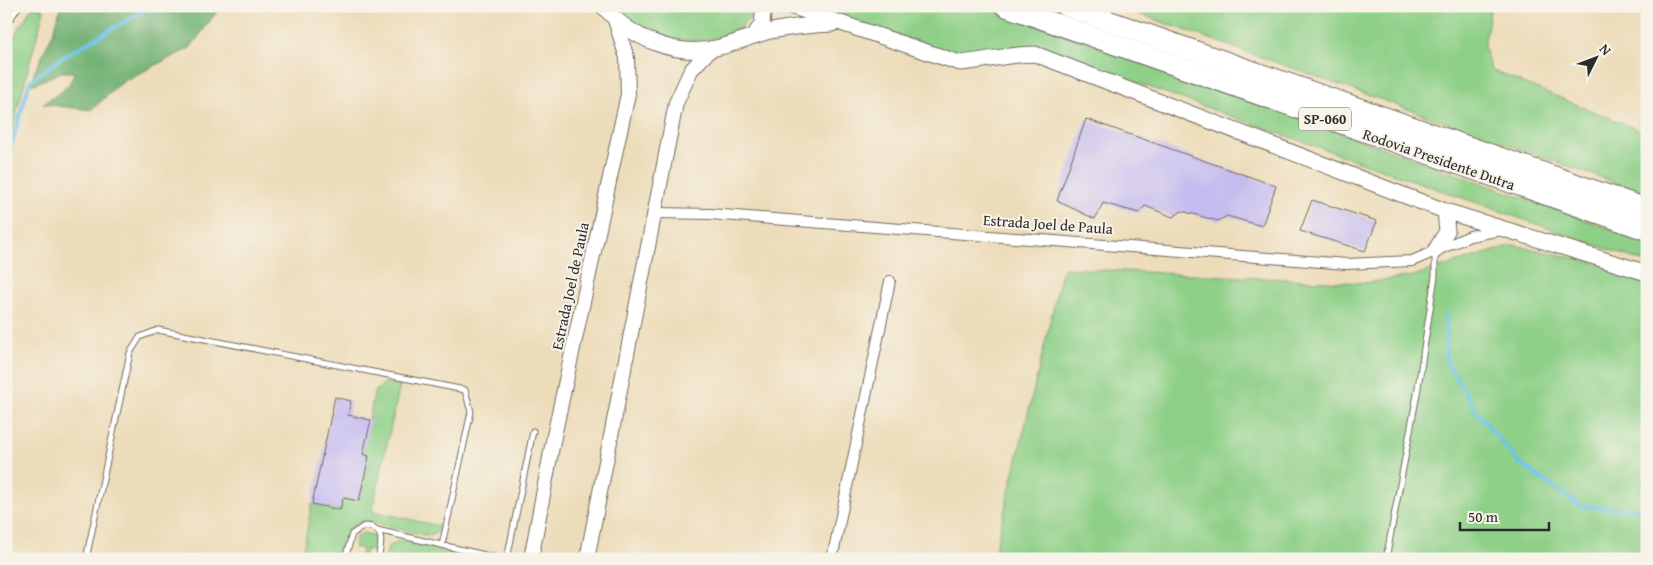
<svg xmlns="http://www.w3.org/2000/svg" width="1653" height="565" font-family="'Gentium Book Plus',serif">
<rect width="100%" height="100%" fill="#f7f3e8"/>
<filter id="ink" filterUnits="userSpaceOnUse"><feTurbulence type="fractalNoise" baseFrequency=".02" numOctaves="2"/><feDisplacementMap in="SourceGraphic" scale="10" xChannelSelector="R" yChannelSelector="G"/><feConvolveMatrix kernelMatrix="1 2 1 2 8 2 1 2 1" color-interpolation-filters="sRGB"/></filter>
<filter id="wash" filterUnits="userSpaceOnUse"><feTurbulence type="fractalNoise" baseFrequency=".0096" numOctaves="4" result="noise"/><feDisplacementMap in="SourceGraphic" scale="20" xChannelSelector="R" yChannelSelector="G"/><feGaussianBlur stdDeviation="1.12" result="paint"/><feColorMatrix in="noise" values="0 0 0 0 0 0 0 0 0 0 0 0 0 0 0 0 0 1.4 0 .05"/><feComposite in="paint" operator="in"/></filter>
<g filter="url(#wash)">
<rect width="100%" height="100%" fill="#eddcb9"/>
<path fill="#8fd088" stroke="#5d7e5a" d="M33,6L44,10L9,140L6,139V49Z
M615,6H754C749,39 694,45 668,37C649,32 627,22 615,6Z
M807,6H985L1647,242V263L1055,54L964,55L949,53Z
M1117,6H1491L1484,47L1491,70L1647,133V194Z
M1514,245L1647,274V559H993L1063,268L1365,283L1412,276Z
M384,383L400,385L372,511L439,526L437,532L429,536L369,522L357,523L348,529L340,559L303,550L312,504L340,510L343,498L359,501L368,456L363,454L374,393Z
M362,533L373,535L376,541L374,551L366,549L364,559H360L362,549L354,547L356,537Z
M398,541H402L480,559H385L388,547Z"/>
<path fill="#73b274" stroke="#4f6e50" d="M61,6H221L190,48L124,81L91,110L42,104C56,95 71,89 74,72H61L32,85L34,73L53,33Z"/>
<g fill="none" stroke-linecap="round" stroke-linejoin="round">
<path stroke="#6cc3e9" stroke-width="4" d="M6,145L11,146L30,81L61,58L152,6
M1446,314V361L1477,412L1518,462L1580,506L1647,510"/>
</g>
<g id="blocks">
<path fill="#c5bbf0" d="M1086,119L1276,186L1262,226L1227,216L1218,221L1182,211L1173,217L1145,206L1139,213L1103,203L1095,219L1057,201Z
M1312,200L1377,221L1365,251L1300,231Z
M335,397L351,401L348,415L371,420L363,454L369,456L359,501L343,498L340,510L312,504Z"/>
</g>
</g>
<g filter="url(#ink)">
<use href="#blocks" fill-opacity="0" stroke="#6f695d" stroke-width="1"/>
<g fill="none" stroke-linecap="round" stroke-linejoin="round">
<g stroke="#6f695d" stroke-width="7">
<path id="service" d="M6,25L19,6
M377,530L502,559
M86,559L130,353L140,337L158,330L465,390L471,412L442,545
M345,559L352,534L364,526C385,526 382,543 378,559
M507,559L533,431
M1386,559L1417,394L1435,276V254"/>
</g>
<g stroke="#6f695d" stroke-width="12">
<path id="minor" d="M657,213L710,214L1346,264L1412,261L1470,236L1501,230
M832,559L890,281"/>
</g>
<g stroke="#6f695d" stroke-width="16">
<path id="tertiary" d="M531,559L554,436L628,94L627,58L615,20
M587,559L676,103L691,70L712,48"/>
</g>
<g stroke="#6f695d" stroke-width="17">
<path id="secondary" d="M603,6C631,38 676,59 720,47C737,43 753,35 771,31C791,27 811,25 832,24
M790,6L960,63C985,61 1010,54 1035,54L1445,211L1647,273
M754,36L762,24L764,6
M1435,251L1447,231L1445,211"/>
</g>
<g stroke="#6f695d" stroke-width="22">
<path id="motorway" d="M1005,6L1647,230
M1066,6L1647,209"/>
</g>
<use href="#service" stroke="#fff" stroke-width="5"/>
<use href="#minor" stroke="#fff" stroke-width="10"/>
<use href="#tertiary" stroke="#fff" stroke-width="14"/>
<use href="#secondary" stroke="#fff" stroke-width="15"/>
<use href="#motorway" stroke="#fff" stroke-width="20"/>
</g>
</g>
<g text-anchor="middle" dominant-baseline="central" stroke-width="4" stroke-linejoin="round" paint-order="stroke">
<rect fill="#f7f3e8" stroke="#686764" stroke-width="1" x="1299" y="107.5" width="52" height="23" rx="4"/>
<g font-size="14" font-weight="bold" fill="#2b2b2b">
<text x="1325" y="119">SP-060</text>
</g>
<g font-size="15" fill="#2b2b2b" stroke="#f7f3e8">
<text transform="translate(1439 159) rotate(19)">Rodovia Presidente Dutra</text>
<text transform="translate(1048 224) rotate(4)">Estrada Joel de Paula</text>
<text transform="translate(570 286) rotate(-78)">Estrada Joel de Paula</text>
</g>
</g>
<rect width="1653" height="565" fill="none" stroke="#f7f3e8" stroke-width="25"/>
<g transform="translate(1596 58) rotate(48)" stroke="#f7f3e8" stroke-width="4" paint-order="stroke">
<path d="M0-4L9 19L0 12L-9 19Z" fill="#2b2b2b"/>
<text y="-8" font-size="14" font-weight="bold" text-anchor="middle" fill="#2b2b2b">N</text>
</g>
<path d="M1460 522v8h89v-8" fill="none" stroke="#2b2b2b" stroke-width="2.5"/>
<text x="1468" y="522" font-size="15" fill="#2b2b2b" stroke="#f7f3e8" stroke-width="4" paint-order="stroke">50 m</text>
</svg>
